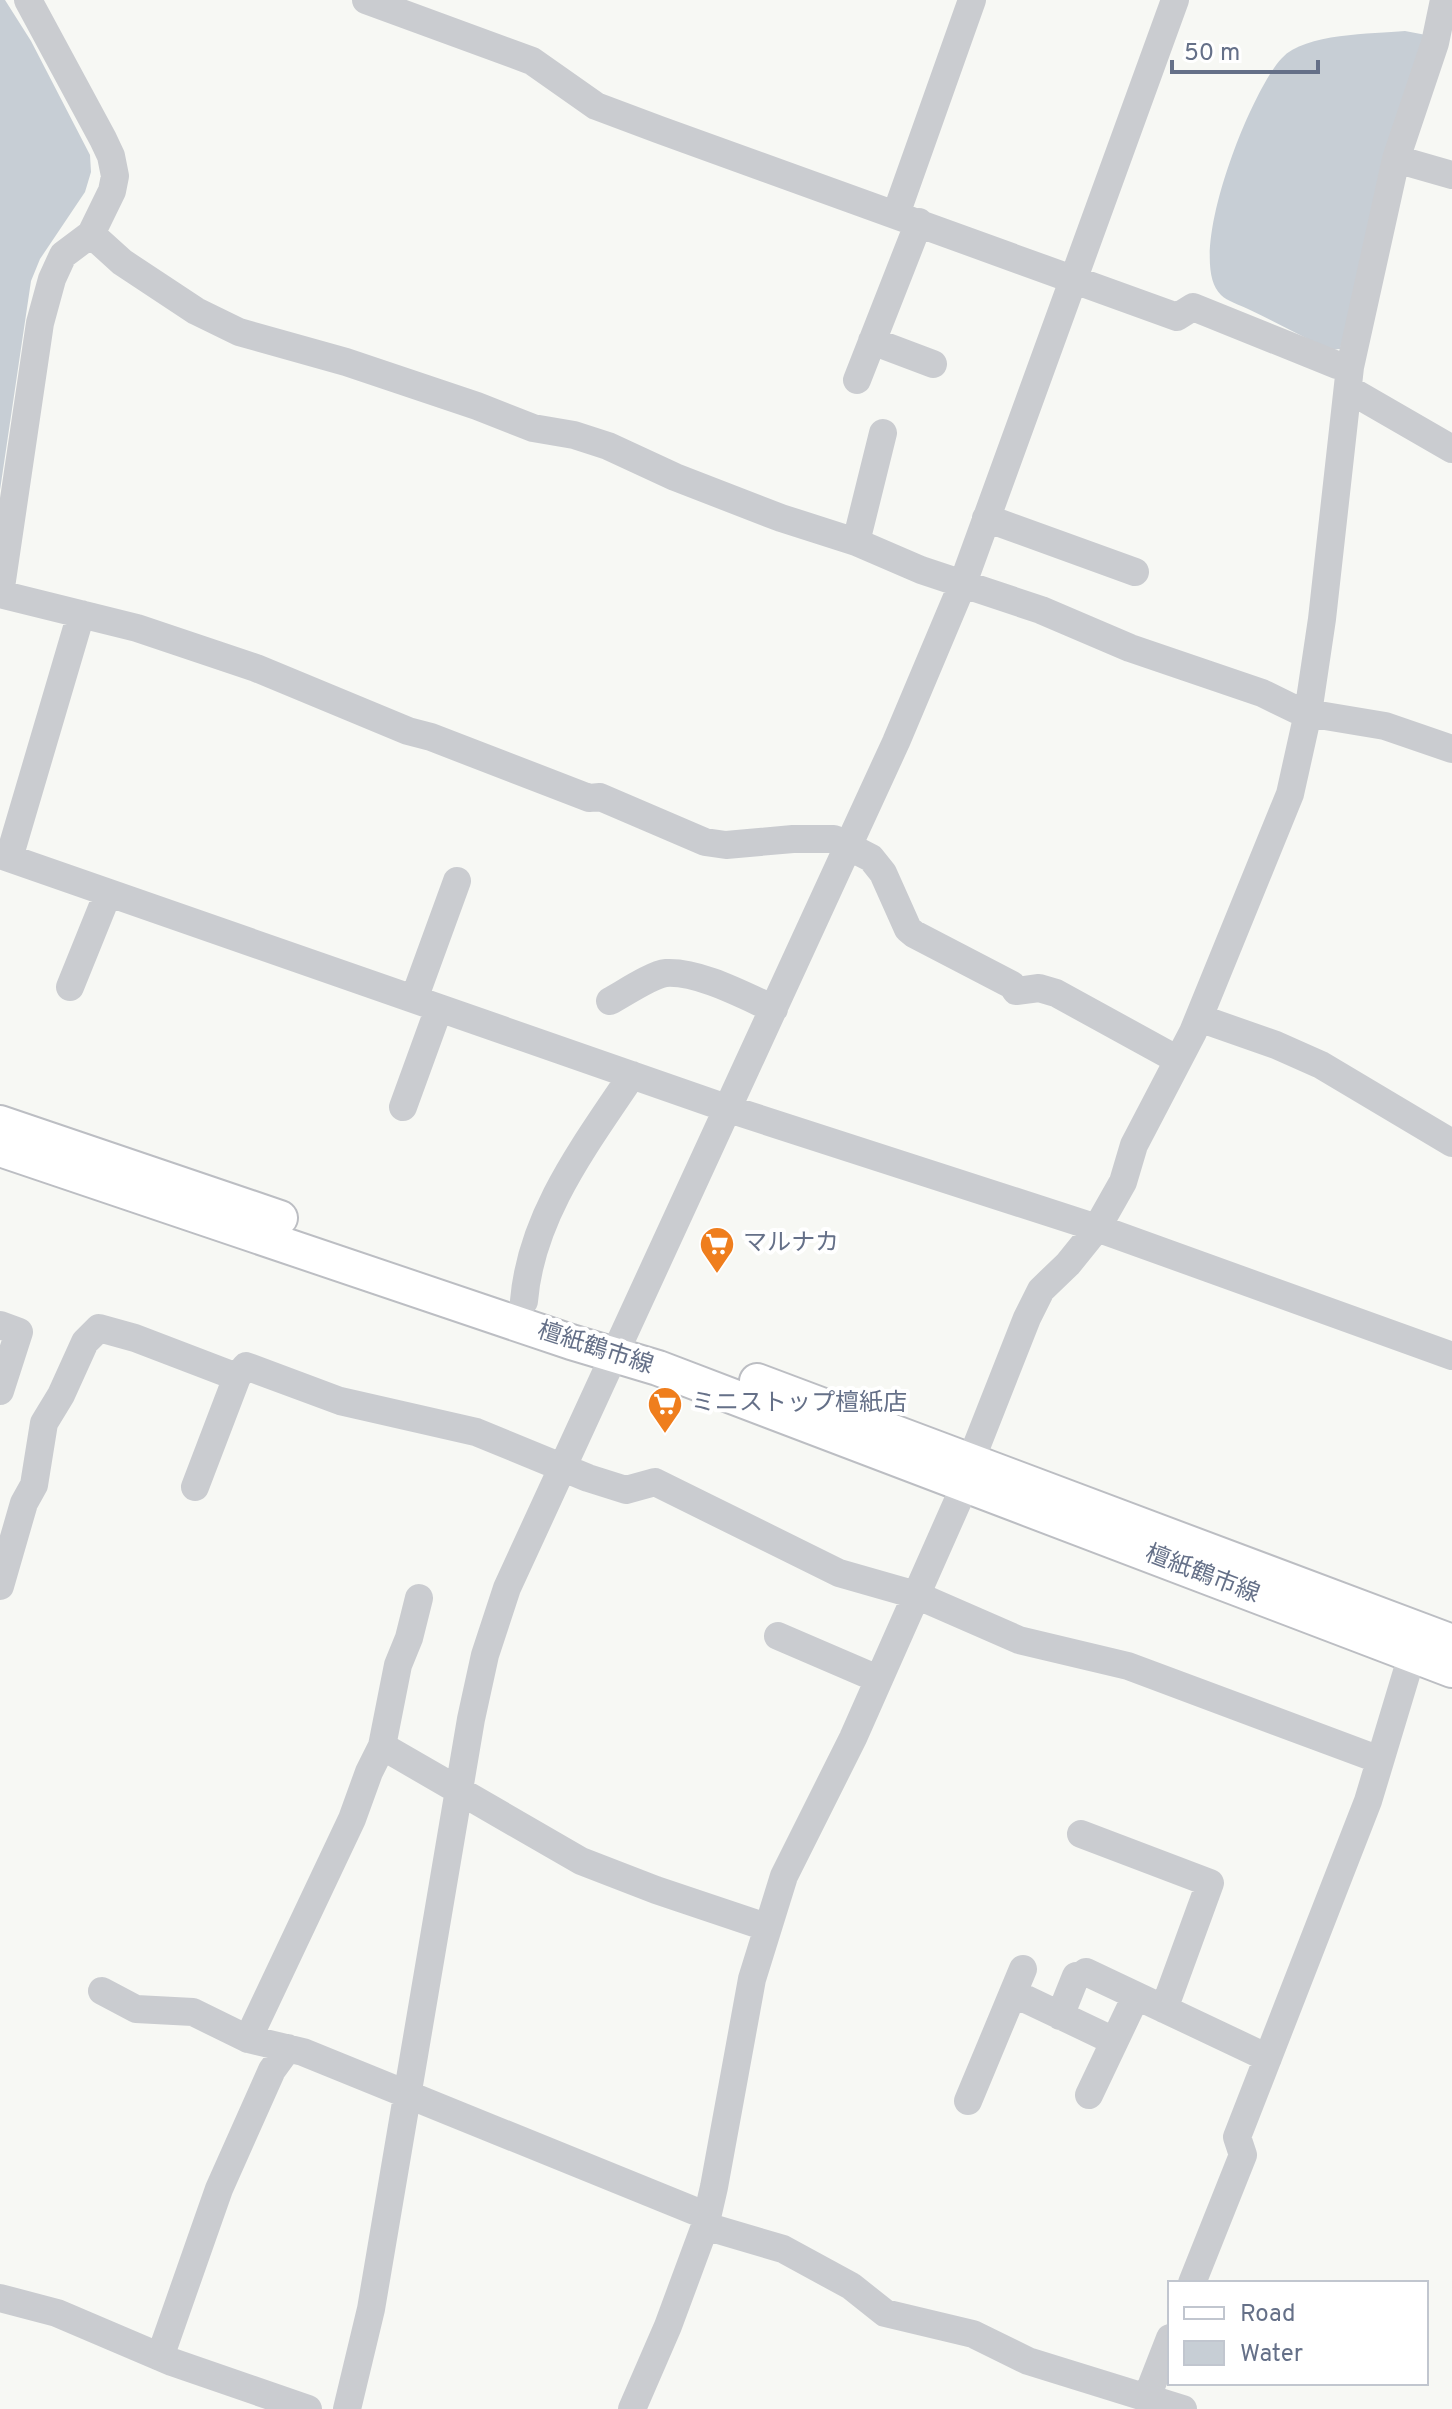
<svg xmlns="http://www.w3.org/2000/svg" width="1452" height="2409" font-family="Overpass,'Noto Sans JP',sans-serif">
<rect width="100%" height="100%" fill="#f7f8f4"/>
<path fill="#c7ced5" d="M0,0H5L31,41L90,155L91,172L85,192L40,259L31,281L0,490Z
M1405,31L1426,35L1340,349L1329,350C1302,336 1275,322 1248,309C1240,305 1227,301 1221,295C1183,259 1251,90 1282,58C1305,33 1372,34 1405,31Z"/>
<g fill="none" stroke-linecap="round" stroke-linejoin="round">
<g stroke="#bcbec3" stroke-width="38">
<path id="major" d="M0,1123L280,1218
M0,1149L571,1342L658,1368L1452,1670
M757,1381L1452,1642"/>
</g>
<path stroke="#caccd0" stroke-width="28" d="M366,0L532,61L596,106L660,130L1177,317L1193,307L1337,365L1350,367
M1396,159L1452,175
M896,214L972,0
M91,234L122,262L196,311L239,332L346,362L477,406L533,428L574,435L608,446L675,477L781,518L856,542L921,570L1041,610L1130,648L1262,693L1301,712L1385,726L1452,749
M872,341L933,364
M857,380L919,222
M1348,389L1452,449
M986,518L1135,572
M856,542L883,433
M0,594L137,628L256,668L408,731L431,737L589,798L600,797L705,842L726,845L793,839H834L871,858L883,873L908,929L914,934L1012,985L1016,991L1039,988L1056,993L1178,1060
M0,594L40,323L52,279L63,255L91,234L112,191L115,176L111,156L103,139L28,0
M0,855L729,1109L1097,1228L1452,1356
M9,858L81,614
M70,987L108,893
M414,999L457,881
M610,1001C623,994 653,974 666,973C699,971 745,996 774,1009
M1199,1018L1276,1045L1321,1065L1452,1143
M403,1107L439,1008
M524,1301C531,1215 586,1144 632,1075
M0,1325L19,1332L0,1391
M971,1460L1027,1318L1041,1290L1068,1264L1097,1228L1123,1182L1134,1145L1193,1032L1290,794L1308,713L1322,619L1350,367L1396,159L1435,43L1444,0
M195,1487L237,1377
M0,1586L24,1503L34,1485L44,1423L61,1395L85,1342L99,1328L135,1338L237,1377L246,1366L340,1401L476,1432L588,1478L626,1490L655,1482L839,1573L916,1595L1019,1640L1128,1666L1380,1760
M778,1636L878,1679
M382,1746L581,1861L656,1890L766,1927
M1081,1834L1210,1883L1164,2009
M1086,1972L1268,2058
M102,1991L136,2009L193,2012L248,2039L303,2052L707,2216
M1013,1993L1114,2041
M1060,2016L1076,1976
M248,2039L352,1819L369,1772L382,1746L398,1665L409,1638L419,1598
M1089,2095L1136,1996
M968,2101L1023,1969
M705,2226L783,2249L851,2286L885,2313L973,2334L1028,2361L1183,2409
M1192,2283L1243,2155L1237,2137L1368,1801L1412,1655
M0,2298L57,2313L172,2362L308,2409
M160,2357L219,2189L272,2070L288,2048
M1147,2397L1170,2338
M347,2409L371,2309L471,1719L485,1655L507,1588L896,742L963,583L1175,0
M632,2409L668,2326L705,2226L714,2187L752,1979L784,1876L853,1738L965,1485"/>
<use href="#major" stroke="#fff" stroke-width="34"/>
</g>
<defs>
<g id="supermarket-pin" transform="scale(1.8)"><path d="M0 17L-7.5 6A9.5 9.5 0 1 1 7.5 6Z" fill="#ef7e1d" stroke="#fff"/><path d="M-6-5.5h2.5l.6 2H6L4.5 2H-2.5L-4.4-4H-6ZM-1.5 3.2a1.3 1.3 0 1 0 .1 0ZM3 3.2a1.3 1.3 0 1 0 .1 0Z" fill="#fff"/></g>
</defs>
<g fill-rule="evenodd">
<use href="#supermarket-pin" x="717" y="1244"/>
<use href="#supermarket-pin" x="665" y="1404"/>
</g>
<g text-anchor="middle" dominant-baseline="central" stroke-width="8" stroke-linejoin="round" paint-order="stroke">
<g font-size="24" fill="#657088" stroke="#fff" text-anchor="start">
<text x="743" y="1244">マルナカ</text>
<text x="691" y="1404">ミニストップ檀紙店</text>
</g>
<g font-size="24" fill="#657088" stroke="#fff">
<text transform="translate(595 1349) rotate(18)">檀紙鶴市線</text>
<text transform="translate(1202 1575) rotate(21)">檀紙鶴市線</text>
</g>
</g>
<rect x="1168" y="2281" width="260" height="104" fill="#ffffff" stroke="#c1c6cf" stroke-width="2"/>
<rect x="1184" y="2307" width="40" height="12" fill="#ffffff" stroke="#c1c6cf" stroke-width="2"/>
<text x="1240" y="2321" font-size="24" fill="#657088">Road</text>
<rect x="1184" y="2341" width="40" height="24" fill="#c7ced5" stroke="#c1c6cf" stroke-width="2"/>
<text x="1240" y="2361" font-size="24" fill="#657088">Water</text>
<path d="M1172 60v12h146v-12" fill="none" stroke="#657088" stroke-width="4"/>
<text x="1184" y="60" font-size="24" fill="#657088" stroke="#ffffff" stroke-width="6" paint-order="stroke">50 m</text>
</svg>
